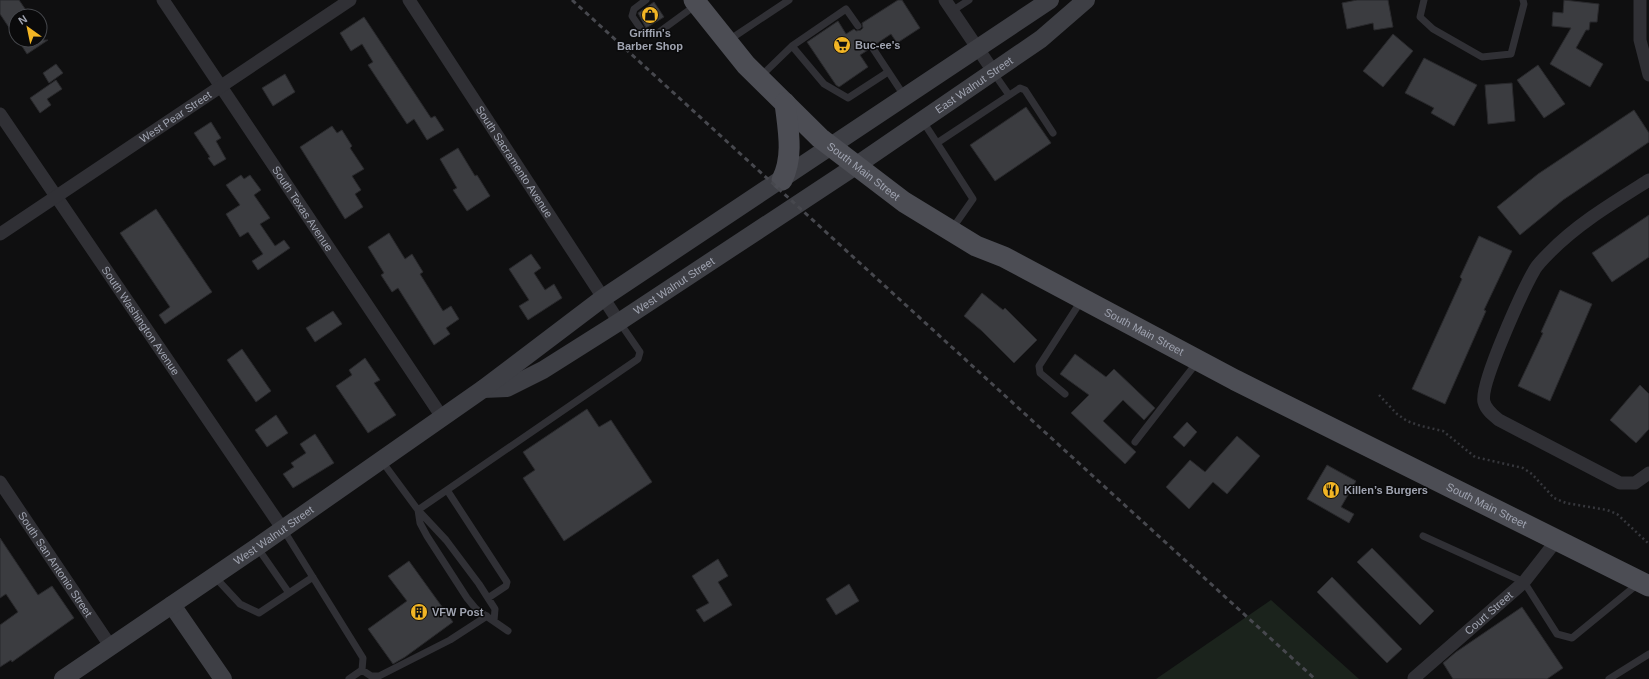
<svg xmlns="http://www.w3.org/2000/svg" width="1649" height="679" font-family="Helvetica,sans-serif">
<rect width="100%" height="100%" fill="#0f0f10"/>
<path fill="#1b231c" d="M1271,600L1359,679H1156Z"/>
<path fill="#3b3c40" stroke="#29292c" d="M0,0H19L30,16H16V38L0,14Z
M898,0H902L920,28L897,43L891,34L876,44L872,42L869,43L868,50L860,55L868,67L839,87L836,85L807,42L838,21L846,34L854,29L856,31L861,30L863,28L862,23Z
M1357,0H1388L1393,27L1374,30L1373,23L1347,29L1342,3Z
M1564,0L1599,4L1597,22H1590L1589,30H1586L1576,48L1603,64L1590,87L1550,64L1571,28L1552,26L1553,12L1563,13Z
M654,2L664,17L646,28L638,13Z
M364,17L431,118L435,116L444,130L427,140L414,119L407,124L368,65L373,62L362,44L351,51L340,33Z
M1393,34L1413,51L1383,87L1363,71Z
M18,40H48L27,54Z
M1424,58L1477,85L1454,126L1431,113L1434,108L1405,93Z
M56,64L63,73L49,83L43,73Z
M1538,65L1565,104L1544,118L1517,80Z
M285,74L295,92L273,106L262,88Z
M56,80L62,89L47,99L51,105L40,113L30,98Z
M1512,83L1515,121L1488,124L1485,85Z
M1026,107L1051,143L995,181L970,145Z
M1634,110L1649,133V142L1563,200L1520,235L1497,207L1538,174Z
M211,122L221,138L216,141L226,159L214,166L208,158L210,157L194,133Z
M332,126L337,133L342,130L352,146L350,148L364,169L352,176L361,190L355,194L363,207L345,219L300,147Z
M458,148L475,176L477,175L490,196L467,211L453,190L457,188L440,159Z
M241,175L244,179L250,175L261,190L254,195L270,218L260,224L275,246L284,240L290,248L258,270L252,261L263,254L248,232L240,237L226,214L240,205L226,185Z
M156,209L212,292L165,324L159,315L170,307L120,233Z
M1649,215V257L1612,282L1592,253Z
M389,233L405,259L412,254L423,272L420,274L443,311L451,306L459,319L446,328L450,334L434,345L398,288L392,292L381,275L384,273L368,247Z
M1479,236L1512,251L1484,310L1486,311L1445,404L1412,389L1462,279L1460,277Z
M531,254L541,268L534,273L545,290L554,284L562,298L528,320L519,306L529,300L509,269Z
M1560,290L1592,304L1550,401L1518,386L1543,333L1541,332Z
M982,293L1003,310L1005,308L1037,340L1014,363L982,331L964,316Z
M333,311L342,324L315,342L306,328Z
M242,349L271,391L256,402L227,360Z
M1075,354L1106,377L1114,369L1155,408L1144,420L1123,400L1103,421L1136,452L1125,464L1071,413L1089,395L1060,374Z
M365,358L380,380L374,383L396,415L368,433L336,386L352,375L349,370Z
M1640,385L1649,394V429L1636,443L1610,420Z
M587,409L599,427L611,420L652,482L564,541L523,478L535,470L523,452Z
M276,415L288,433L267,447L255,430Z
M1187,422L1197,432L1184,447L1173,437Z
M315,434L334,463L293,488L283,474L294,467L291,463L306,453L300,444Z
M1237,436L1260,456L1227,494L1213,482L1189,509L1166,487L1190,460L1205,472Z
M1327,465L1356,481L1341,507L1354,514L1349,523L1307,499Z
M0,538L38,595L52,586L74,618L12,662L11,660L0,667V625L18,612L6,594L0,598Z
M1372,548L1434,611L1420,625L1357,562Z
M718,559L728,576L718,582L732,605L704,622L696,610L709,603L692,576Z
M409,561L453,622L405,657L393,664L368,629L407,601L388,576Z
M1332,577L1402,649L1387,663L1317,592Z
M849,584L859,601L836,615L826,599Z
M1522,607L1563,668L1547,679H1453L1443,663L1456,652Z"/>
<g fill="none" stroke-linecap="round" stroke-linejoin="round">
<path stroke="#36373c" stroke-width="2.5" stroke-dasharray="2 3" stroke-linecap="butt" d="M1379,395L1397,414L1407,421L1421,426L1443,431L1475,457L1523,468L1532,474L1554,498L1566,503L1607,510L1617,514L1649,544"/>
<path stroke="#303035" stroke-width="7" d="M646,0L634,9L632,16L643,32L655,35L696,5
M1424,0L1420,17L1433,29L1482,57L1511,54L1524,4L1523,0
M952,11L969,0
M729,40L789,0
M792,46L824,84L848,98L888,72
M872,47L905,97
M993,72L1009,95
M761,76L792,46L846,9L858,26
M922,120L937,143
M952,229L973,199L937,143L1020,88L1025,90L1053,133
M1065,394L1040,373L1039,366L1081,301
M1135,442L1198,361
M381,460L418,510L420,523L427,536L467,598L476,609L508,631
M447,490L507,582L506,586L488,598
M283,529L363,658L362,670L349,679
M1423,536L1524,582L1557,634L1572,638L1639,583
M257,547L289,593
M214,576L240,604L259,613L313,577
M494,621L495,609L479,584L446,540L418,510L638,359L640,352L620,323
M362,670L371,676H379L450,640L487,616
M1609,679L1649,654"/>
<g stroke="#303035" stroke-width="13">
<path id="s1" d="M163,0L442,417"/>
<path id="s2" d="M409,0L619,322"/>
<path d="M945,0L993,71"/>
<path d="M1640,0V40L1649,75"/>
<path id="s3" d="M0,114L282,528"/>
<path d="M1649,180C1614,202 1577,224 1549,253C1544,258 1538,264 1535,269C1524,288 1479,385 1484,402C1486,410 1493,415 1499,420L1620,483H1635L1649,473"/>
<path id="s4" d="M0,234L350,0"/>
<path id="s5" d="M0,482L111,647"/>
<path id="s6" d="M1414,678L1524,582L1556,541"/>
</g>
<g stroke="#3e3f45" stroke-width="18">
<path id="s7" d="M483,389L507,388L543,370L619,322L857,165L1041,39L1086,0"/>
<path d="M172,605L223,679"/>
<path id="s8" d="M63,679L257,547L483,389L603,298L1050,0"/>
</g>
<g stroke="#4c4d54" stroke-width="21">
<path id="s9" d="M694,0L746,65L820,138L904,202L976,246L1004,257L1235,380L1649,586"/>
<path d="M782,180C794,156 788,129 785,103"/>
</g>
<path stroke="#47484e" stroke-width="3" stroke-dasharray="5 4" stroke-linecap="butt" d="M572,0L1315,679"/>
</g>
<defs>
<g id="shop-disc" transform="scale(0.9)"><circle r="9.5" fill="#f2b525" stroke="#0a0a0b"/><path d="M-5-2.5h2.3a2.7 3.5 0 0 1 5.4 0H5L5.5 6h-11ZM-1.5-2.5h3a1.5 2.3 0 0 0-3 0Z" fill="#111"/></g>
<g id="supermarket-disc" transform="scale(0.9)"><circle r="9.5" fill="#f2b525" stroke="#0a0a0b"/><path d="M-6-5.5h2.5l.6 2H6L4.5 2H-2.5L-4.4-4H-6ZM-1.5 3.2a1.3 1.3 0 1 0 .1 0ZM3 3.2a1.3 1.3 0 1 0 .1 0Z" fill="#111"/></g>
<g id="restaurant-disc" transform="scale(0.9)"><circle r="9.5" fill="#f2b525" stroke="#0a0a0b"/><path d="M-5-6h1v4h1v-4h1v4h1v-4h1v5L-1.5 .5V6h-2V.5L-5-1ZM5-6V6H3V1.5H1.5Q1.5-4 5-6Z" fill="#111"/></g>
<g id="building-disc" transform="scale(0.9)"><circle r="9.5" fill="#f2b525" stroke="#0a0a0b"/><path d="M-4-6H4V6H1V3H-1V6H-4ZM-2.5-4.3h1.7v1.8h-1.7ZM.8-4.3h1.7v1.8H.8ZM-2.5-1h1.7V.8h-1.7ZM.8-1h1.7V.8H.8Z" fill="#111"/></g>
</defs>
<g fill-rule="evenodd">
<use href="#shop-disc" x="650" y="15"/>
<use href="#supermarket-disc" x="842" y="45"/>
<use href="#restaurant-disc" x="1331" y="490"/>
<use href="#building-disc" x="419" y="612"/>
</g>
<g text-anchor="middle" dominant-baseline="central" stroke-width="3" stroke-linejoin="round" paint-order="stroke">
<g font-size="11" font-weight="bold" fill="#a0a4b1" stroke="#0a0a0b" text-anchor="start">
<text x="650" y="33" text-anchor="middle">Griffin's<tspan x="650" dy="13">Barber Shop</tspan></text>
<text x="855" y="45">Buc-ee's</text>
<text x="1344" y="490">Killen’s Burgers</text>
<text x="432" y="612">VFW Post</text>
</g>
<g font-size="11" fill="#a0a4b1" stroke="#0a0a0b">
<text stroke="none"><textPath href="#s7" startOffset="581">East Walnut Street</textPath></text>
<text stroke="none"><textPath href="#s4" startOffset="211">West Pear Street</textPath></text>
<text stroke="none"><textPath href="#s2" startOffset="193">South Sacramento Avenue</textPath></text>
<text stroke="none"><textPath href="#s9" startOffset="242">South Main Street</textPath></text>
<text stroke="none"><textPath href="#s1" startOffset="251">South Texas Avenue</textPath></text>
<text stroke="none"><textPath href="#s7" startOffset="220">West Walnut Street</textPath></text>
<text stroke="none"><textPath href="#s3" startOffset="250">South Washington Avenue</textPath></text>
<text stroke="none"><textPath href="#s9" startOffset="566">South Main Street</textPath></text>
<text stroke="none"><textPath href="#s9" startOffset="950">South Main Street</textPath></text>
<text stroke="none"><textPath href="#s8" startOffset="255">West Walnut Street</textPath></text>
<text stroke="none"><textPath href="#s5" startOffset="99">South San Antonio Street</textPath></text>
<text stroke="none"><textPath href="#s6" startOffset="99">Court Street</textPath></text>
</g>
</g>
<g transform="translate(28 28) rotate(327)"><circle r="19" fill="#0a0a0b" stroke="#46484d"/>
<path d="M0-3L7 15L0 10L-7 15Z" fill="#f2b525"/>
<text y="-6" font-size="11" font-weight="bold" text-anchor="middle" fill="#a0a4b1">N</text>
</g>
</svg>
